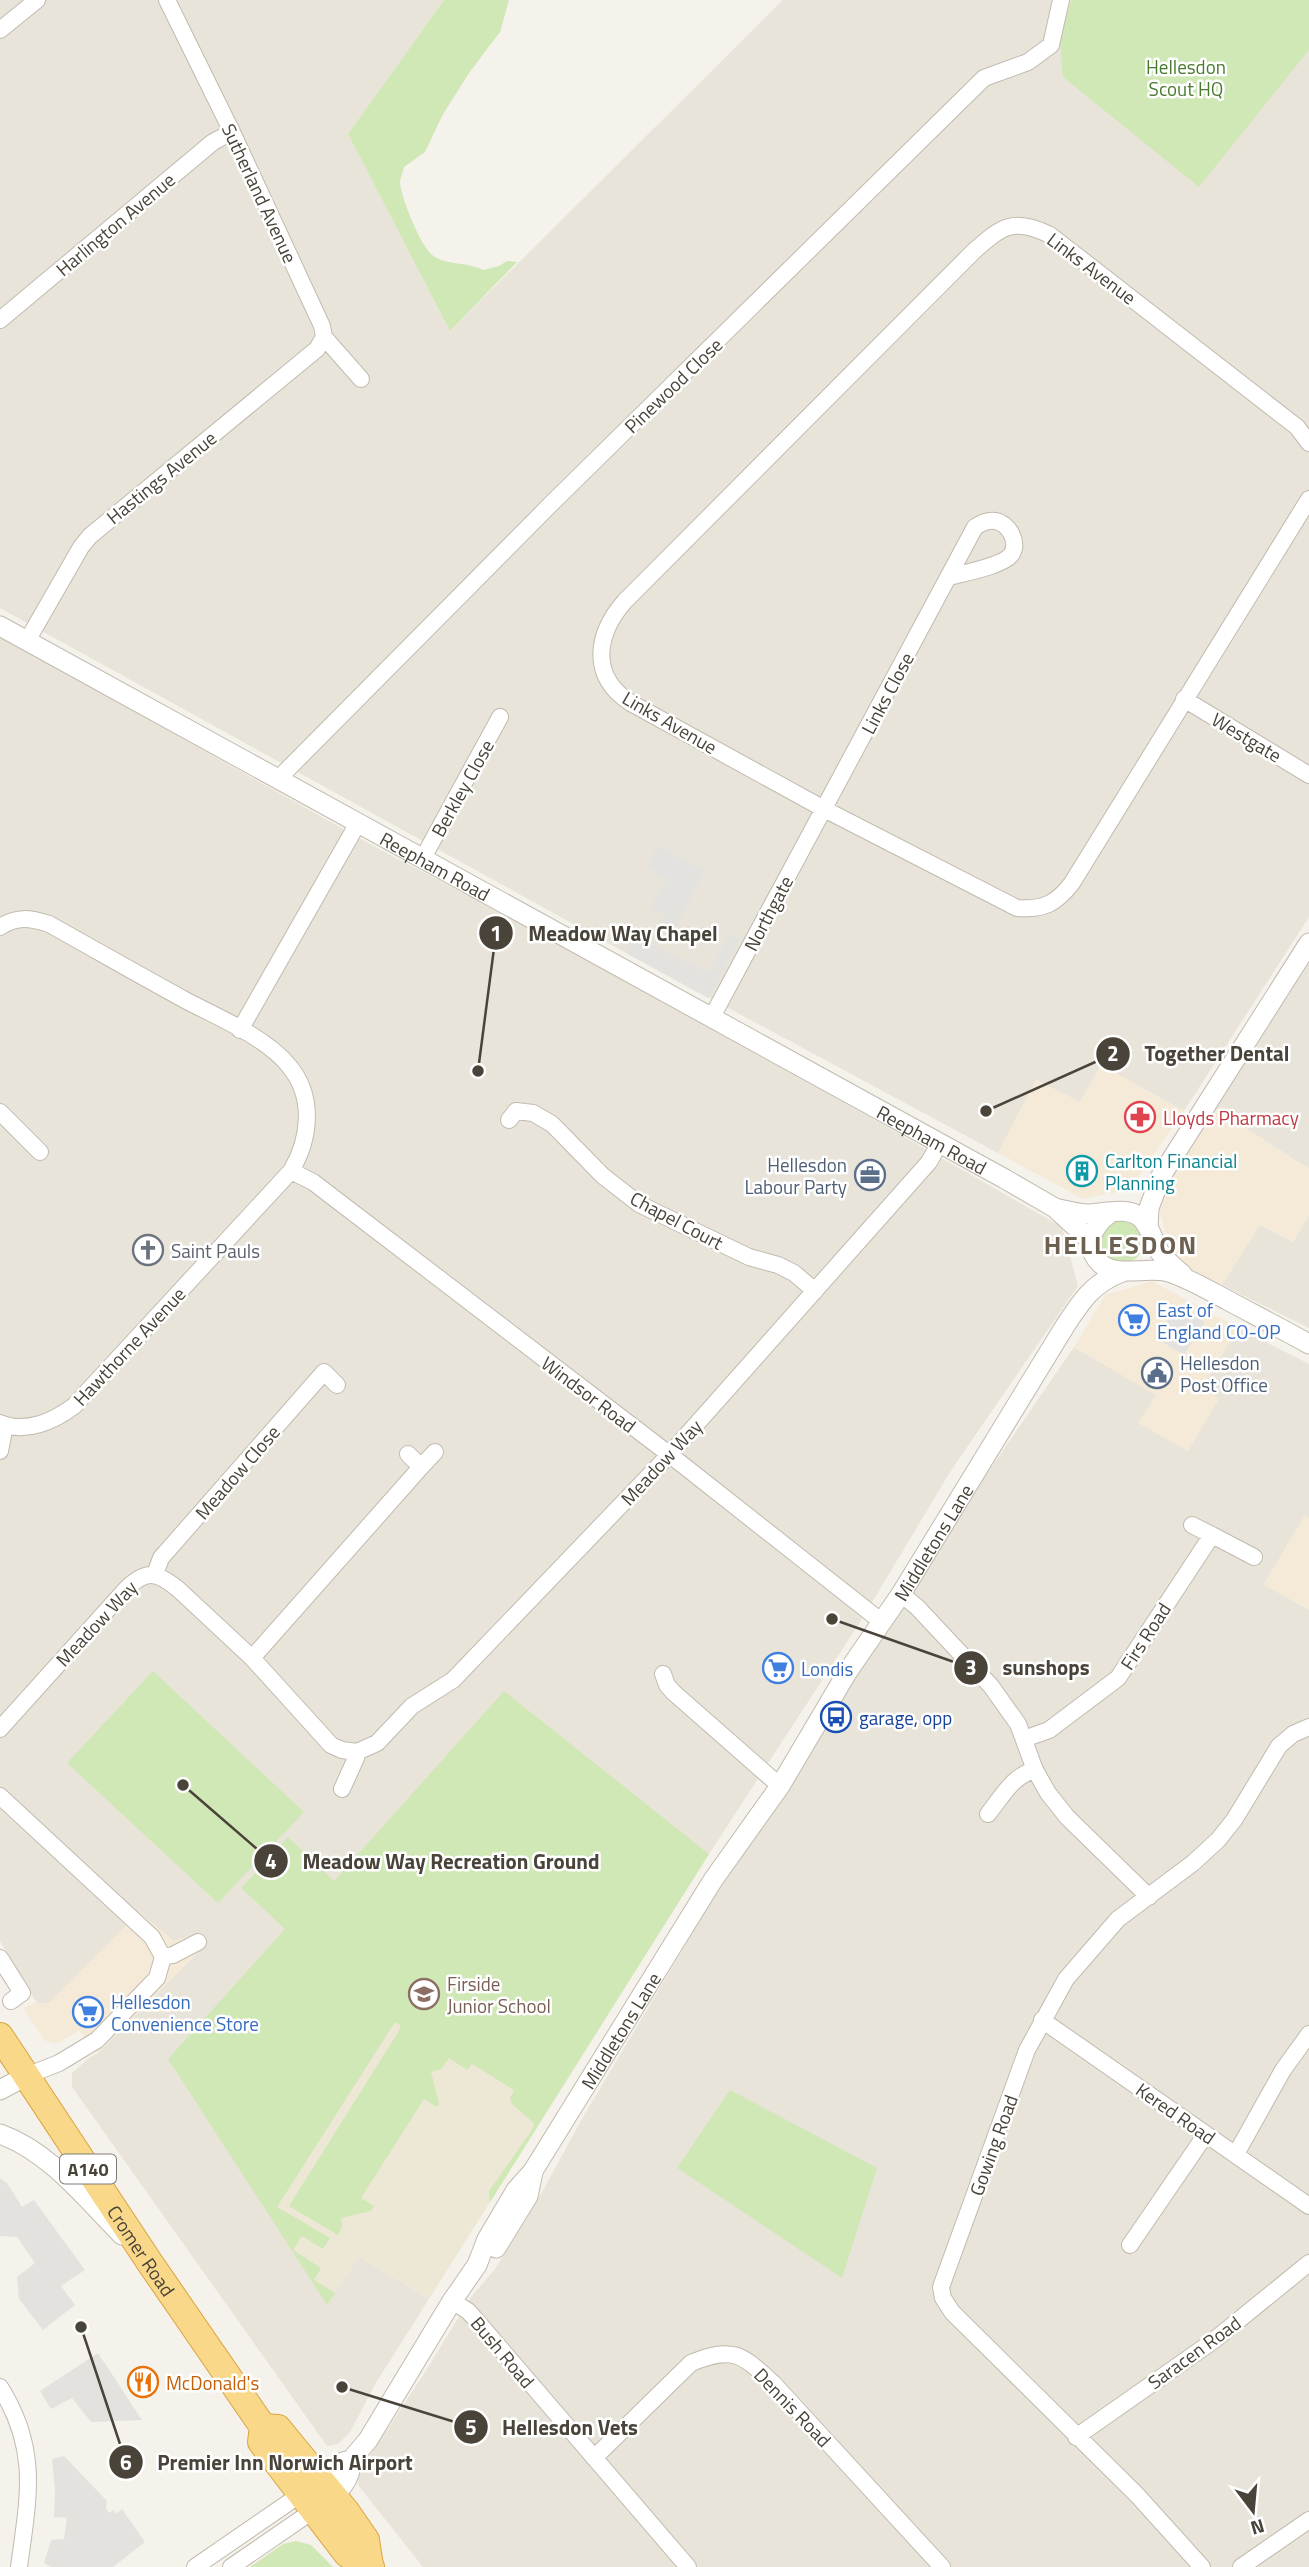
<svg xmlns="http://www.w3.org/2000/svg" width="1309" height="2567" font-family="'Titillium Web',sans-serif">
<rect width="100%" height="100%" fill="#f5f2eb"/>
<path fill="#e9e4da" d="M0,0H444L348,134L450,331L783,0H1071L1060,40L1292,69L1309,50V917L1184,1111L1102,1066L1080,1102L1036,1080L998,1153L626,953L0,608Z
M0,636L377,848L633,982L1062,1227L1078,1286L950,1472L862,1619L709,1854L504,1692L334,1881L241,1887L285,1929L358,2256L429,2299L377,2381L350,2432L338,2444L327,2446L72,2087V2073L89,2058L98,2053L203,1947L191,1936L174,1941L49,2003L40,2004L36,2002L0,1941Z
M1309,957V1169L1213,1107Z
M1309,1215V1328L1222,1285L1260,1224L1293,1242Z
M1238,1328L1309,1364V1518L1305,1516L1264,1584L1309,1610V2567H423L358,2485V2474L427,2369L471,2297L495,2269L536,2203L583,2117L733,1865L870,1644L1074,1347L1157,1395L1202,1388Z"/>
<path fill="#f5ead8" d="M1101,1065L1184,1111L1130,1189L1083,1199L998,1153L1036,1080L1080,1102Z
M1213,1107L1309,1169V1215L1293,1242L1260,1225L1222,1285L1194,1271L1171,1252L1157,1202L1176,1164Z
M1152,1281L1238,1328L1202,1388L1219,1399L1188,1451L1138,1423L1156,1395L1074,1347L1105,1295Z
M1305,1515L1309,1518V1610L1264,1585Z
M139,1912L174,1941L191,1936L203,1947L98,2053L79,2031L55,2044L44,2040L23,2008L36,2002L40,2004L49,2003Z"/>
<path fill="#ede7d6" d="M504,1691L709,1854L429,2299L359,2257L327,2305L168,2059L285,1929L241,1888L262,1864L288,1837L334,1881Z"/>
<path fill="#d0e7b6" d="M444,0H509L500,32L469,73L442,116L425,152L404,167C403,172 400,178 400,183C401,197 420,244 431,254C444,266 467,261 483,270L499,266L507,261L517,262L450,331L348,134Z
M1071,0H1309V50L1199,187L1063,77L1060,40Z
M1121,1220L1137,1226L1144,1243C1141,1256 1134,1263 1120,1265L1099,1251V1234L1112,1221Z
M153,1671L304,1812L218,1903L67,1763Z
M504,1691L709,1854L490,2202L489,2191L532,2130L534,2123L512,2104L510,2098L514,2090L472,2064L467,2070L449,2058L441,2069L431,2072L439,2104L437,2107L424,2099L361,2198L374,2206L371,2211L341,2218L342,2227L338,2235L289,2206L397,2034L401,2026L395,2022L277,2207L330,2238L323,2249L302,2236L293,2250L321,2268L314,2280L335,2293L327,2305L168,2059L285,1929L241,1888L288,1837L334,1881Z
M730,2090L877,2168L842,2278L677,2168Z
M296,2541L311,2545L333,2567H250L283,2544Z"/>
<path fill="#e4e2df" d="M658,845L705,871L674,931L661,924L664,916L650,908L666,879L646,867Z
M729,933L740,939L708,998L626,953L635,937L709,972Z
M1177,1305L1205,1322L1184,1355L1156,1338Z
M0,2178L7,2183L22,2207L34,2200L85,2270L61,2286L75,2305L43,2330L19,2299L17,2277L35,2263L17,2237L0,2236Z
M98,2353L142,2420L91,2422L72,2398L51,2409L40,2391Z
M64,2456L107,2501L106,2508L109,2513L114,2510L116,2514L122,2509L145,2542L113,2567H51L44,2563L51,2540L64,2539L67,2518L54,2517L55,2491L52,2459Z"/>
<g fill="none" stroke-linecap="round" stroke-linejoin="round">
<g stroke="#c1baae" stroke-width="18">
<path id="minor" d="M167,0L232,132L322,326L324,337L361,379
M0,30L37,0
M0,320L213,142L232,132
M1309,443L1297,427L1050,235C1014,217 1002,226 974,251L625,601C596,634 589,676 631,703L824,809L1017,908C1043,910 1056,904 1072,883L1309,499
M27,641L81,547L90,536L317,349L324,337
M1184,699L1309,775
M278,779L553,502L984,78L1028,62L1051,45L1061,0
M423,858L500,717
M0,927C17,916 30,918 49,924C94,949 139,975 185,1000C217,1017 266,1037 289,1066C315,1097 310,1139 291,1171L74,1406C54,1421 26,1434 0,1423
M712,1017L975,527C982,523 987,520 995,521C1009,523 1020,543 1011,555C1002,566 964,573 949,577
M240,1030L358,823
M0,1112L40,1152
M509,1120L516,1111L533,1113L552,1124L603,1176L639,1204L749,1257L778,1265L794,1273L815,1291
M291,1171L313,1182L674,1458L882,1622
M0,1451L5,1425
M421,1467L435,1452
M1212,1535L1254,1557
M155,1574L161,1558L324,1372L337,1385
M901,1594L917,1607L991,1686L1018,1724L1035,1770L1048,1793L1067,1817L1149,1897
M252,1658L421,1467L408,1454
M663,1674L667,1685L673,1692L780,1786
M0,1729L126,1589C146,1570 156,1571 178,1589L252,1658L331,1745L342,1750L357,1752L377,1743L412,1706L453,1680L669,1455L929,1162L939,1144
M1024,1739L1049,1730L1118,1678L1212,1535L1192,1525
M342,1789L356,1758L357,1752
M0,1796L152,1937L163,1957L157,1978L97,2040L59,2063L26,2076
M988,1814C1001,1798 1013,1775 1035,1770
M163,1957L173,1955L198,1942
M0,1958L22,1993L11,2001
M1042,2020L1309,2206
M1236,2154L1283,2070L1309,2034
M1130,2245L1206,2134
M452,2301L468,2311L476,2320L688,2567
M0,2387C40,2450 28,2499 19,2567
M1076,2437L1213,2341L1309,2263
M594,2458L691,2363C734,2346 741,2354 773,2383L942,2567
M195,2567L301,2494
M231,2567L314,2510
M1202,2567L1137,2495L952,2312L943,2298L941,2287L1027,2050L1066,1979L1118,1919L1193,1863L1218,1840L1234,1820L1279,1746L1293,1734L1309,1727
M1241,2567L1309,2520"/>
</g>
<g stroke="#c1baae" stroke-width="21">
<g id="tertiary">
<path id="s1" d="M0,626L1005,1179L1055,1208L1091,1241"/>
<path d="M1059,1209C1068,1211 1077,1213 1086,1214C1103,1214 1126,1206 1140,1217C1150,1226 1153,1240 1159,1251C1165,1260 1174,1267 1182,1274"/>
<path d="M1109,1214C1092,1226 1083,1247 1101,1264C1117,1278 1147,1266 1169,1272C1190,1279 1208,1290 1227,1300C1255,1315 1282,1329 1309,1344"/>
<path d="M1148,1228L1149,1208L1161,1176L1309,943"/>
<path d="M0,2090L26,2076"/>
<path d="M0,2134C50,2152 85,2198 122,2235"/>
<path d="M496,2248L528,2196L533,2172"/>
<path id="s2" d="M310,2487L343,2462L351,2460L368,2440L452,2301L477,2265L487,2239L516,2190L533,2171L713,1880L780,1786L848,1671L901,1594L1065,1326C1082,1300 1093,1283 1122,1272"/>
<path d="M323,2504C338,2493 352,2480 351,2460"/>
</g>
</g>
<g stroke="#d9a442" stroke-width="28">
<g id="trunk">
<path id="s3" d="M0,2036L150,2263L263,2427L261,2442L347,2554L371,2567"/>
<path d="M263,2427L278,2428L346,2511L366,2540L370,2566"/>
</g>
</g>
<use href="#minor" stroke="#fff" stroke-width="16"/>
<use href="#tertiary" stroke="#fff" stroke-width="19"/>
<use href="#trunk" stroke="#fad889" stroke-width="26"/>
</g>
<defs>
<g id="pharmacy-ring" transform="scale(1.575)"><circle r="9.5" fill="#fff" stroke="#e0444e" stroke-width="1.5"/><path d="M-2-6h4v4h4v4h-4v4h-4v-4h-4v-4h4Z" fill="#e0444e"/></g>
<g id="building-ring" transform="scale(1.575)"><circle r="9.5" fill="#fff" stroke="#0f9aa8" stroke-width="1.5"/><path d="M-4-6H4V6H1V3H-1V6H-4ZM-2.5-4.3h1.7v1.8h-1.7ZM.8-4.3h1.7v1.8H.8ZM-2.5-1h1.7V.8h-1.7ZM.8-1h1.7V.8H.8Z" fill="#0f9aa8"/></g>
<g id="office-ring" transform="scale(1.575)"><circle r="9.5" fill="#fff" stroke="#5c6f8a" stroke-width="1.5"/><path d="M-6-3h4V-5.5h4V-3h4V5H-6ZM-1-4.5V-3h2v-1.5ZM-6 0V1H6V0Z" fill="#5c6f8a"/></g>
<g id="church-ring" transform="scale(1.575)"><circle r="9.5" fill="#fff" stroke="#6b7280" stroke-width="1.5"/><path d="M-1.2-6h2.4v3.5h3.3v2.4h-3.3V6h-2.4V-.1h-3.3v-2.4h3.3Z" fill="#6b7280"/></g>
<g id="supermarket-ring" transform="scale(1.575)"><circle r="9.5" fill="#fff" stroke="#3f7fe0" stroke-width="1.5"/><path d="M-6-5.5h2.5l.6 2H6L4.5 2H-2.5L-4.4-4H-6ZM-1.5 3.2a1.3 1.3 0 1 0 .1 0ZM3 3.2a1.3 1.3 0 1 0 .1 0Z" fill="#3f7fe0"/></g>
<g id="civic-ring" transform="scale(1.575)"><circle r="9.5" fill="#fff" stroke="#5c6f8a" stroke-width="1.5"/><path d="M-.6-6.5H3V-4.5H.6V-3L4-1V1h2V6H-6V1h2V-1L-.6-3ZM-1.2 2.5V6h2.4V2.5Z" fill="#5c6f8a"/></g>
<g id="bus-ring" transform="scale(1.575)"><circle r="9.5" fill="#fff" stroke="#1a4fb4" stroke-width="1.5"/><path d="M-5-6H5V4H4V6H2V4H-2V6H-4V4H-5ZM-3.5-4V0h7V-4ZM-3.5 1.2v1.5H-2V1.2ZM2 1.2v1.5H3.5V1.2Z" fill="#1a4fb4"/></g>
<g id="school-ring" transform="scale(1.575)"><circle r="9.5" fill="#fff" stroke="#8d6e63" stroke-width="1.5"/><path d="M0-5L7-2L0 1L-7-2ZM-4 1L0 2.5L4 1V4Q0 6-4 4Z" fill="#8d6e63"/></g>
<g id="restaurant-ring" transform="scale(1.575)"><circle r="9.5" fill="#fff" stroke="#e8710a" stroke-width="1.5"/><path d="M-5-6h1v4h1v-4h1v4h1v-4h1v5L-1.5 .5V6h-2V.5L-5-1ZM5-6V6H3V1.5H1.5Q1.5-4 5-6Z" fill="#e8710a"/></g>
</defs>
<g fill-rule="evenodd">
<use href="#pharmacy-ring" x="1140" y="1117"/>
<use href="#building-ring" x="1082" y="1171"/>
<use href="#office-ring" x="870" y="1175"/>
<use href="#church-ring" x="148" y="1250"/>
<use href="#supermarket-ring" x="1134" y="1320"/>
<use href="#civic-ring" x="1157" y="1373"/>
<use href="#supermarket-ring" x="778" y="1668"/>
<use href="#bus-ring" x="836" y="1717"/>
<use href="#school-ring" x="424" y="1994"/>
<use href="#supermarket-ring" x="88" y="2012"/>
<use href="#restaurant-ring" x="143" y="2382"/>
</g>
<g text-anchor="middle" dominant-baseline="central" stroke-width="5" stroke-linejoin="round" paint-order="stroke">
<rect fill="#fff" stroke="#807b74" stroke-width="2" x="60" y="2154.5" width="56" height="29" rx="5"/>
<g font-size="18" font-weight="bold" fill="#494339">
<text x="88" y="2169">A140</text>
</g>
<g font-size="19" fill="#497a2d" stroke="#fff">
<text x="1186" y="66">Hellesdon<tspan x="1186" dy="22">Scout HQ</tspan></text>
</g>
<g font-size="19" fill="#494339" stroke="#fff">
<text transform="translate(260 193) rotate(65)">Sutherland Avenue</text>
<text transform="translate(115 224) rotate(-40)">Harlington Avenue</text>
<text transform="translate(1092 268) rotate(37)">Links Avenue</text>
<text transform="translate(673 385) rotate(-44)">Pinewood Close</text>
<text transform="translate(161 477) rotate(-39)">Hastings Avenue</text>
<text transform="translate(887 693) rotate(-62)">Links Close</text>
<text transform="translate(670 722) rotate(30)">Links Avenue</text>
<text transform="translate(1247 737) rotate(31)">Westgate</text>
<text transform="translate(462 788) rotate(-61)">Berkley Close</text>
<text stroke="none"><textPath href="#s1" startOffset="497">Reepham Road</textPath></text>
<text transform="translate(768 913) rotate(-62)">Northgate</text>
<text stroke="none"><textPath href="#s1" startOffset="1064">Reepham Road</textPath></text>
<text transform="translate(677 1220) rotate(28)">Chapel Court</text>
<text transform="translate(129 1346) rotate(-47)">Hawthorne Avenue</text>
<text transform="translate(589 1394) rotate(37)">Windsor Road</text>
<text transform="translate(661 1462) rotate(-47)">Meadow Way</text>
<text transform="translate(237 1472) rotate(-49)">Meadow Close</text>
<text stroke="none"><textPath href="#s2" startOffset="1138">Middletons Lane</textPath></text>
<text transform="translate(96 1623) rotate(-47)">Meadow Way</text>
<text transform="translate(1145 1636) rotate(-57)">Firs Road</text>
<text stroke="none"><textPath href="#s2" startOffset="558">Middletons Lane</textPath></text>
<text transform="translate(1176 2113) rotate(35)">Kered Road</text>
<text transform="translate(993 2145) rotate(-70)">Gowing Road</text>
<text stroke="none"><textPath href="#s3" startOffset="257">Cromer Road</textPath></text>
<text transform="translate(503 2352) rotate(50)">Bush Road</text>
<text transform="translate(1194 2352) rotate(-36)">Saracen Road</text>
<text transform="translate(793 2407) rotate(46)">Dennis Road</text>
</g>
<g font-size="19" fill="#be3a42" stroke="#fff" text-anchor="start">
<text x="1163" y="1117">Lloyds Pharmacy</text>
</g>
<g font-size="19" fill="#0d838f" stroke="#fff" text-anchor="start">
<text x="1105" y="1160">Carlton Financial<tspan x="1105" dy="22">Planning</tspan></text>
</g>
<g font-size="19" fill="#4e5e75" stroke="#fff" text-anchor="end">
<text x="847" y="1164">Hellesdon<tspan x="847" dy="22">Labour Party</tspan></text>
<text x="1180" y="1362" text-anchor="start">Hellesdon<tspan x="1180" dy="22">Post Office</tspan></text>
</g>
<g font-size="19" fill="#5b616d" stroke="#fff" text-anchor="start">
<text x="171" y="1250">Saint Pauls</text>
</g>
<g font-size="19" fill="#366cbe" stroke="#fff" text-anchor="start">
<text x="1157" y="1309">East of<tspan x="1157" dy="22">England CO-OP</tspan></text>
<text x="801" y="1668">Londis</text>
<text x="111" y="2001">Hellesdon<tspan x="111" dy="22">Convenience Store</tspan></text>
</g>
<g font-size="19" fill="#164399" stroke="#fff" text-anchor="start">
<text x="859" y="1717">garage, opp</text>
</g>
<g font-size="19" fill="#785e54" stroke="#fff" text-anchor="start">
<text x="447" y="1983">Firside<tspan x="447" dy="22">Junior School</tspan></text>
</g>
<g font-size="19" fill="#c56008" stroke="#fff" text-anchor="start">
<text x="166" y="2382">McDonald's</text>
</g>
<g font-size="26" font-weight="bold" letter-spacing="2" fill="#6c6151" stroke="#fff">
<text x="1121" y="1244">HELLESDON</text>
</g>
</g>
<path fill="none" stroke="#494339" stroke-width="2.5" d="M478 1071L496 933M986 1111L1113 1054M832 1619L971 1668M183 1785L271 1861M342 2387L471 2427M81 2327L126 2462"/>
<g fill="#494339" stroke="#fff" stroke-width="2.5">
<circle cx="478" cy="1071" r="7"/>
<circle cx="986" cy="1111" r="7"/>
<circle cx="832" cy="1619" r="7"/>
<circle cx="183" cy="1785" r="7"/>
<circle cx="342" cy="2387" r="7"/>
<circle cx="81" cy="2327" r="7"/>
<circle cx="496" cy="933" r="18"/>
<circle cx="1113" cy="1054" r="18"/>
<circle cx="971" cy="1668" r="18"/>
<circle cx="271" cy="1861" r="18"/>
<circle cx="471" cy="2427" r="18"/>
<circle cx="126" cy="2462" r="18"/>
</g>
<g font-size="21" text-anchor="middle" font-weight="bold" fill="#fff">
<text x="496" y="941">1</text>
<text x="1113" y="1061">2</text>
<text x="971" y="1675">3</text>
<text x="271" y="1869">4</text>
<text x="471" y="2435">5</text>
<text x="126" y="2470">6</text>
</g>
<g font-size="21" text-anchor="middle" font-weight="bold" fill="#494339" stroke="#fff" stroke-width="5" stroke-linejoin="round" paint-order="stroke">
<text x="623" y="941">Meadow Way Chapel</text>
<text x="1217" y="1061">Together Dental</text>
<text x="1046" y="1675">sunshops</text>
<text x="451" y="1869">Meadow Way Recreation Ground</text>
<text x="570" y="2435">Hellesdon Vets</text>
<text x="285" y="2470">Premier Inn Norwich Airport</text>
</g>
<g transform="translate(1253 2511) rotate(164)" stroke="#ffffff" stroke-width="5" paint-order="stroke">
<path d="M0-5L12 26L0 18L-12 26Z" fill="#494339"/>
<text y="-10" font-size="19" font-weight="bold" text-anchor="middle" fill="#494339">N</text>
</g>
</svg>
